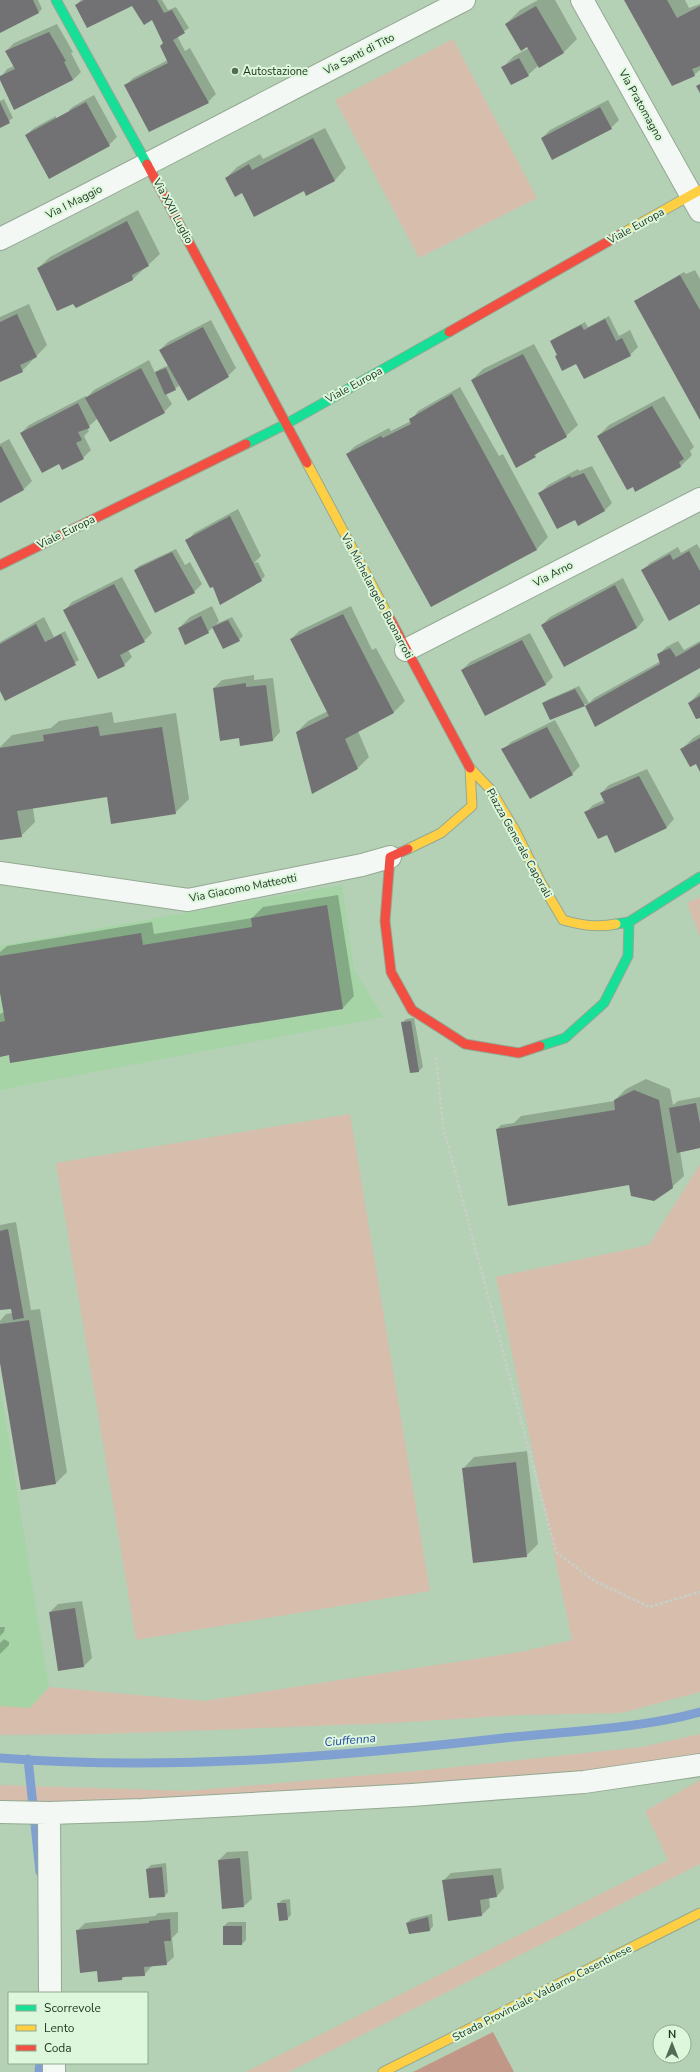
<svg xmlns="http://www.w3.org/2000/svg" width="700" height="2072" font-family="'Nunito Sans',sans-serif">
<rect width="100%" height="100%" fill="#b5d1b5"/>
<path fill="#a6d4a7" d="M342,885L354,970L384,1017L0,1090V946Z
M0,1386L49,1687L30,1708L0,1706Z"/>
<path fill="#d6bdac" d="M453,39L537,198L419,258L335,100Z
M700,897V937L687,903Z
M350,1114L430,1591L136,1640L56,1163Z
M700,1164V1692L621,1713L518,1715L392,1723L103,1734L0,1735V1706L30,1708L49,1687L204,1701L520,1652L572,1640L496,1277L649,1245Z
M700,1734V1756L515,1780L187,1802L0,1805V1785L187,1791L427,1770L642,1747Z
M700,1780V1864L289,2072H246L668,1860L645,1811Z"/>
<path fill="#c19787" d="M493,2032L514,2072H413Z"/>
<path fill="#0003" d="M0,0H38L42,9L39,12L0,32Z
M81,0H162L168,10L176,7L189,28L177,36L185,51L190,48L216,94L208,102L125,86L133,78L168,60L164,43L152,19L133,4L76,5Z
M538,0H555L577,39L563,53L539,65L528,75L503,67L514,56L529,48L506,24L520,10Z
M625,0H685L689,8L700,4V70L694,75Z
M57,24L73,52L71,53L81,72L73,80L0,78L7,69L14,66L6,51L14,43Z
M94,95L117,137L109,145L26,135L34,128L56,116V119L70,112L69,110L74,106Z
M4,99L13,118L0,127V101Z
M608,100L619,120L611,128L542,138L550,130Z
M325,128L346,168L335,180L307,194L304,189L226,178L237,167L260,154L263,159Z
M138,210L160,254L133,279L38,268L50,257Z
M695,270L700,279V417L635,301L684,272L686,274Z
M29,304L47,345L22,371L0,381V317Z
M609,316L619,336L630,330L638,347L630,355L577,363L558,355L551,341L555,338L585,322L588,327Z
M211,320L236,368L228,376L177,380L179,386L166,394L172,404L164,412L98,418L87,428L89,431L84,436L91,450L83,458L60,463L21,433L29,425L86,396L87,397L94,390L149,360L155,373L160,369L169,365L160,350L168,342Z
M534,344L578,425L566,436L540,450L535,456L516,467L472,380L483,369Z
M460,387L499,456L503,454L548,537L537,549L431,606L347,454L355,446L389,428L391,431L411,421L418,411Z
M664,396L694,447L690,451L692,455L681,466L636,491L598,436L609,425Z
M9,439L32,481L24,489L0,502V444Z
M592,466L612,503L604,511L575,519L540,493L548,485L578,469L579,471Z
M238,509L261,556L254,563L258,562L265,576L261,580L214,587L187,541L194,533Z
M697,544L700,549V602L642,571L650,563L678,547L681,553Z
M176,549L185,565L190,562L202,584L194,592L135,570L139,566Z
M122,577L152,633L144,641L128,650L132,657L124,665L65,610L72,602Z
M623,578L644,620L637,628L542,625L550,617Z
M212,606L219,621L216,624L232,617L243,636L239,640L213,627L208,632L179,628L190,617Z
M351,606L372,650L376,648L405,701L394,712L358,731L369,757L358,768L313,792L297,732L308,721L328,711L291,639L299,631Z
M44,617L54,637L65,631L79,660L60,672L0,689V642Z
M530,633L553,677L545,685L462,670L470,662Z
M678,641L684,650L700,641V667L596,726L586,704L550,719L543,703L547,700L579,686L589,703L594,698L661,661L658,655L666,647Z
M254,675V680L273,678L280,732L273,740L240,737L214,688L222,680Z
M700,692V717L689,703Z
M112,712L114,723L176,713L189,799L175,813L107,796L33,808L35,822L21,836L0,839V747L12,735L51,728L59,721Z
M555,720L580,766L572,774L503,750L511,742Z
M700,734V770L696,762L682,749L693,738Z
M647,769L674,819L667,827L616,852L607,834L585,813L593,805L604,800L601,793L609,785Z
M338,895L354,996L343,1008L0,1056V1014L4,1012L0,987V952L7,946L152,922L154,934L252,918L263,907Z
M414,1018L423,1067L419,1071L411,1072L402,1023L406,1019Z
M646,1079L670,1089L673,1105L678,1101L700,1097V1147L680,1151L684,1176L672,1187L630,1184L497,1129L501,1125L514,1123L521,1116L614,1101L626,1089Z
M16,1222L31,1310L40,1309L67,1472L55,1484L0,1357V1321L6,1314L13,1313L12,1307L0,1309V1225Z
M527,1451L538,1544L526,1556L463,1469L474,1457Z
M82,1601L92,1658L84,1666L59,1670L50,1612L58,1604Z
M0,1627H5L4,1632L0,1636Z
M4,1639L9,1642V1645L0,1654V1643Z
M248,1851L252,1899L244,1906L219,1860L227,1852Z
M166,1863L168,1892L165,1896L147,1869L151,1865Z
M501,1868L504,1888L497,1896L489,1898L490,1907L482,1915L443,1881L451,1873Z
M290,1899L291,1915L287,1919L278,1904L282,1900Z
M178,1912V1932L172,1938L174,1957L166,1964L152,1966L144,1975L125,1976L122,1979L98,1970L77,1931L85,1923L155,1916L158,1913Z
M432,1914L433,1926L430,1930L407,1923L411,1919Z
M228,1922H246V1940L242,1944L224,1926Z"/>
<g fill="none" stroke-linecap="round" stroke-linejoin="round">
<path stroke="#7fa0d0" stroke-width="9" d="M0,1758C168,1771 337,1757 504,1738C568,1731 638,1729 700,1712
M28,1759L40,1872
M39,2072L40,2063"/>
</g>
<path fill="#727274" d="M0,0H33L39,13L0,33Z
M84,0H157L164,13L172,10L185,33L173,40L209,103L149,132L124,85L168,63L160,46L163,43L152,20L144,25L132,6L87,28L75,5Z
M624,0H667L677,18L700,6V66L692,69L695,76L672,86Z
M536,6L564,53L539,68L527,47L521,51L505,24Z
M49,32L66,61L64,62L73,80L14,110L0,80V76L15,69L5,51Z
M519,58L529,76L511,85L501,67Z
M700,84V93L696,86Z
M0,102L10,123L0,128Z
M86,102L110,146L49,179L25,135Z
M600,107L612,129L552,160L541,138Z
M313,138L335,181L306,196L304,191L254,217L242,193L235,197L225,178L249,164L252,170Z
M127,221L149,266L132,275L133,280L76,308L73,304L57,311L37,268Z
M680,275L700,310V420L634,301Z
M17,314L37,357L20,365L23,372L0,382V322Z
M605,319L616,341L622,338L631,356L584,379L576,364L562,371L555,356L557,355L550,341L581,325L584,330Z
M203,327L229,377L188,401L159,350Z
M523,354L567,437L534,455L536,457L516,468L471,380Z
M141,368L165,413L110,442L85,398Z
M166,368L176,390L165,395L155,372Z
M452,394L537,550L431,607L346,454L381,436L383,438L411,424L409,419Z
M78,403L90,428L78,432L82,440L76,443L84,459L62,470L59,464L42,473L20,433Z
M652,406L684,459L679,462L681,467L635,492L633,487L627,490L597,436Z
M1,446L24,490L0,503V447Z
M584,473L605,511L578,526L575,520L557,529L538,493L570,476L571,478Z
M230,516L262,581L220,605L213,587L210,588L185,540Z
M689,551L700,571V604L669,621L641,570L670,554L673,560Z
M172,552L195,593L155,613L134,570Z
M114,584L145,642L120,655L125,666L98,679L63,610Z
M615,585L637,628L564,667L541,625Z
M343,614L394,713L345,739L358,769L312,794L296,732L329,716L290,639Z
M201,616L209,633L185,645L178,628Z
M228,620L240,641L223,649L212,627Z
M36,624L45,642L61,634L76,665L5,701L0,691V644Z
M522,640L546,685L485,716L461,670Z
M700,643V668L595,727L585,706L660,664L657,654L670,648L676,657Z
M246,683V687L266,685L273,741L240,746L239,738L220,741L213,688Z
M575,689L585,706L550,720L542,703Z
M700,696V718L696,719L688,703Z
M98,726L100,736L162,727L176,814L111,824L107,797L17,811L22,837L0,840V748L44,741L43,735Z
M547,727L573,775L530,799L501,749Z
M700,738V772L696,764L690,767L680,749Z
M639,776L667,828L615,853L607,835L598,839L584,812L605,803L600,793Z
M327,905L343,1009L10,1063L9,1055L0,1057V1022L5,1021L0,993V956L141,933L143,945L252,927L251,918Z
M411,1021L419,1072L410,1073L401,1022Z
M634,1090L659,1100L673,1188L654,1201L631,1196L629,1185L508,1206L496,1129L615,1110L614,1100Z
M696,1103L700,1124V1148L677,1153L669,1108Z
M8,1229L24,1318L13,1320L11,1309L0,1310V1231Z
M29,1320L56,1484L21,1490L0,1363V1324Z
M516,1462L527,1557L473,1563L462,1468Z
M75,1608L84,1667L58,1671L49,1612Z
M240,1858L244,1907L222,1909L218,1860Z
M162,1867L165,1897L149,1898L146,1869Z
M493,1875L497,1897L480,1900L482,1916L448,1921L442,1880Z
M277,1903H286L288,1920L279,1921Z
M428,1917L430,1931L409,1934L406,1923Z
M170,1919L171,1941H164L167,1965L144,1967L145,1976L122,1977V1980L98,1982L97,1971L80,1973L76,1930L149,1923V1921Z
M223,1926H242V1945H223Z"/>
<g fill="none" stroke-linecap="round" stroke-linejoin="round">
<g stroke="#93a993" stroke-width="24">
<path id="street" d="M582,0L700,211
M0,239C156,161 309,79 464,0
M406,650L700,499
M0,873L188,900L362,865L390,857
M0,1812L49,1813L143,1810L412,1795L584,1782L700,1765
M49,1813L50,1993
M54,2063V2072"/>
</g>
<g stroke="#93a993" stroke-width="11">
<path id="fast" d="M56,0L147,164
M246,444L286,424L449,332
M616,924L629,922L700,877
M540,1046L565,1038L604,1003L628,956L629,922"/>
</g>
<g stroke="#93a993" stroke-width="11">
<path id="slow" d="M623,233L700,190
M307,463L389,617
M408,849L441,833L472,806L470,768L491,790L516,832L540,881L563,920C581,925 597,928 616,924
M383,2072L700,1913"/>
</g>
<g stroke="#93a993" stroke-width="11">
<path id="jam" d="M147,164L307,463
M449,332L623,233
M0,565L246,444
M389,617L470,768
M408,849L390,857L385,921L391,972L412,1010L465,1044L519,1053L540,1046"/>
</g>
<path stroke="#c7d0c7" stroke-width="2.5" stroke-dasharray="3 2" stroke-linecap="butt" d="M436,1057L443,1126L556,1552L593,1580L649,1607L700,1592"/>
<use href="#street" stroke="#f4f8f4" stroke-width="22"/>
<use href="#fast" stroke="#16e098" stroke-width="9"/>
<use href="#slow" stroke="#ffcf43" stroke-width="9"/>
<use href="#jam" stroke="#f24e42" stroke-width="9"/>
</g>
<circle fill="#536a54" stroke="#dcf7dc" stroke-width="1.5" cx="235" cy="71" r="4"/>
<g text-anchor="middle" dominant-baseline="central" stroke-width="4" stroke-linejoin="round" paint-order="stroke">
<g font-size="11" fill="#1e331f" stroke="#dcf7dc">
<text transform="translate(359 54) rotate(-27)">Via Santi di Tito</text>
<text transform="translate(641 105) rotate(61)">Via Pratomagno</text>
<text transform="translate(74 202) rotate(-27)">Via I Maggio</text>
<text transform="translate(173 211) rotate(62)">Via XXII Luglio</text>
<text transform="translate(636 226) rotate(-29)">Viale Europa</text>
<text transform="translate(354 385) rotate(-29)">Viale Europa</text>
<text transform="translate(66 532) rotate(-26)">Viale Europa</text>
<text transform="translate(553 574) rotate(-27)">Via Arno</text>
<text transform="translate(377 596) rotate(62)">Via Michelangelo Buonarroti</text>
<text transform="translate(519 843) rotate(61)">Piazza Generale Caporali</text>
<text transform="translate(243 888) rotate(-11)">Via Giacomo Matteotti</text>
<text transform="translate(542 1993) rotate(-27)">Strada Provinciale Valdarno Casentinese</text>
</g>
<g font-size="11" fill="#1e331f" stroke="#dcf7dc" text-anchor="start">
<text x="243" y="71">Autostazione</text>
</g>
<g font-size="12" font-style="italic" fill="#2749a8" stroke="#dcf7dc">
<text transform="translate(350 1740) rotate(-5)">Ciuffenna</text>
</g>
</g>
<rect x="8" y="1992" width="140" height="72" fill="#dcf7dc" stroke="#90a990"/>
<rect x="16" y="2005" width="20" height="6" fill="#16e098" stroke="#90a990"/>
<text x="44" y="2012" font-size="12" fill="#1e331f">Scorrevole</text>
<rect x="16" y="2025" width="20" height="6" fill="#ffcf43" stroke="#90a990"/>
<text x="44" y="2032" font-size="12" fill="#1e331f">Lento</text>
<rect x="16" y="2045" width="20" height="6" fill="#f24e42" stroke="#90a990"/>
<text x="44" y="2052" font-size="12" fill="#1e331f">Coda</text>
<g transform="translate(672 2044)"><circle r="19" fill="#dcf7dc" stroke="#90a990"/>
<path d="M0-3L7 15L0 10L-7 15Z" fill="#536a54"/>
<text y="-6" font-size="11" font-weight="bold" text-anchor="middle" fill="#1e331f">N</text>
</g>
</svg>
